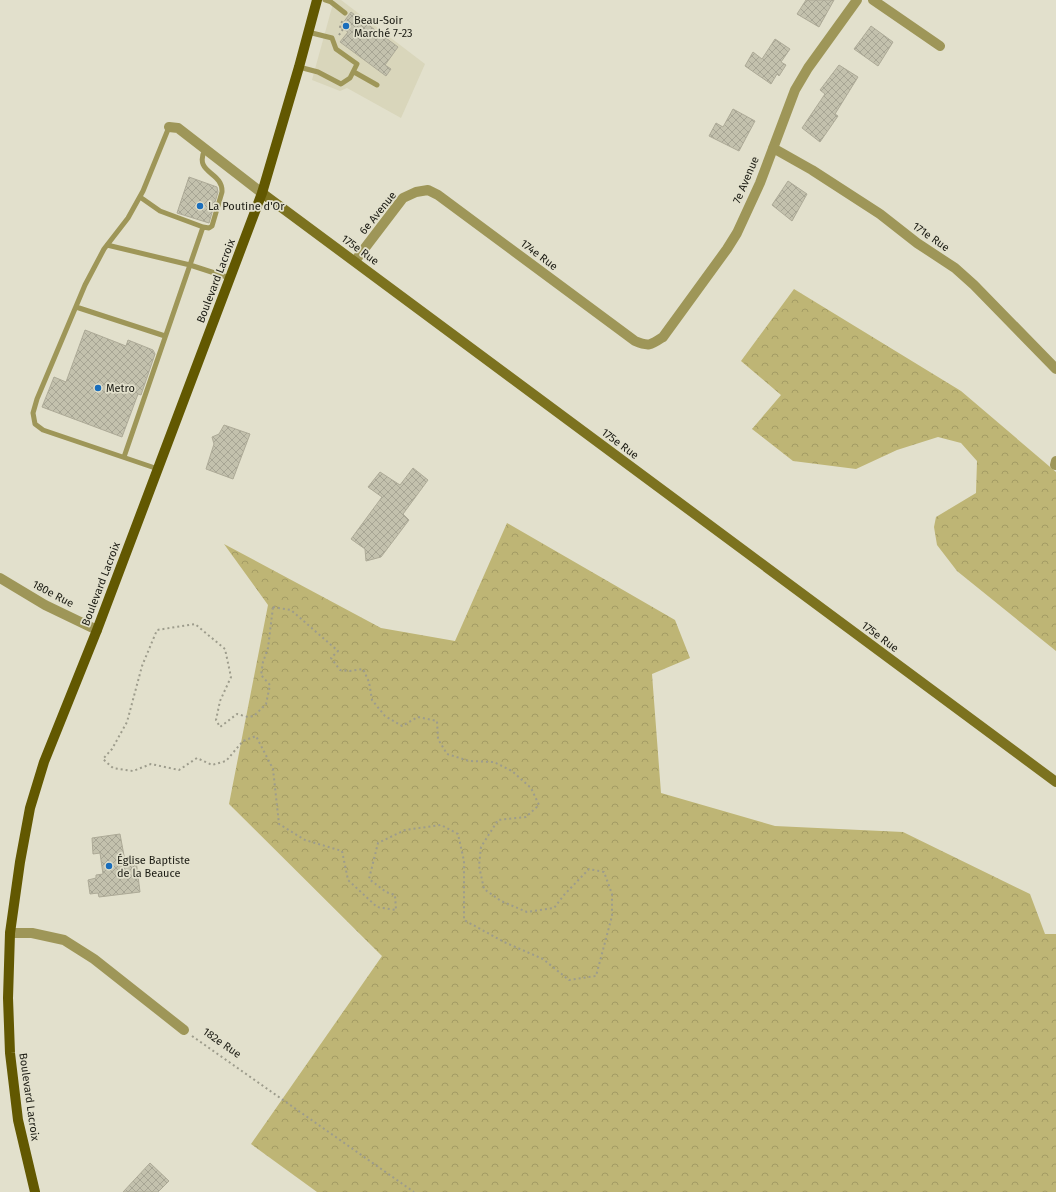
<svg xmlns="http://www.w3.org/2000/svg" width="1056" height="1192" font-family="'Fira Sans',sans-serif">
<defs>
<pattern id="forest-crowns" width="20" height="18" patternUnits="userSpaceOnUse"><rect width="20" height="18" fill="#beb575"/><path d="M2 6a3 3 0 1 1 6 0M12 15a3 3 0 1 1 6 0" fill="none" stroke="#a39b64"/></pattern>
<pattern id="building-cross-hatch" width="8" height="8" patternUnits="userSpaceOnUse"><rect width="8" height="8" fill="#c3c1ad"/><path d="M0 0l8 8M0 8l8-8" fill="none" stroke="#a7a594"/></pattern>
</defs>
<rect width="100%" height="100%" fill="#e2e0cc"/>
<path fill="#d9d6bb" d="M334,0H341L425,64L401,118L347,88L340,91L312,80Z"/>
<path fill="url(#forest-crowns)" d="M794,289L961,391L1056,472V651L957,571L937,545L934,527L936,517L976,493L977,461L961,443L938,437L897,450L856,469L793,461L752,429L781,395L741,361Z
M507,523L675,620L690,658L652,674L661,793L775,826L903,832L1030,894L1045,934H1056V1192H317L251,1144L382,956L229,804L268,605L224,544L381,628L455,641Z"/>
<path fill="url(#building-cross-hatch)" stroke="#adaa97" d="M806,0H834L819,27L797,14Z
M351,12L398,47L385,65L391,69L386,76L340,42L348,32L340,27Z
M871,26L893,42L878,66L854,49Z
M775,39L790,49L781,62L786,65L779,76L777,74L771,84L745,66L753,52L762,59Z
M839,65L858,77L835,114L838,116L820,142L802,128L825,94L820,90Z
M733,109L755,121L739,151L709,136L716,123L723,127Z
M189,177L217,187L218,192L209,223L177,213Z
M788,181L807,194L792,221L772,205Z
M85,330L126,346L128,340L153,350L155,354L141,395L138,394L122,437L42,407L54,377L66,382Z
M224,425L250,434L233,479L206,469L214,444L212,437L219,434Z
M413,468L428,480L403,514L409,520L381,557L366,561L365,549L351,539L382,497L368,487L380,472L400,485Z
M120,834L125,861L136,860L140,892L99,897L98,893L90,894L88,880L96,878V875L103,874L100,853L93,854L92,838Z
M150,1163L169,1181L158,1192H123Z"/>
<g fill="none" stroke-linecap="round" stroke-linejoin="round">
<path stroke="#9d9c8c" stroke-width="2" stroke-dasharray="2 3" stroke-linecap="butt" d="M339,35L343,29L340,27L343,19
M273,607L291,610L338,651L331,658L340,670L350,671L363,669L369,682L372,700L385,716L402,726L418,717L437,721L438,739L447,754L469,761L494,762L512,771L531,788L539,805L526,817L498,820L481,847L479,866L484,889L501,901L527,912L554,908L564,895L589,869L604,872L612,894V916L596,976L569,980L543,959L504,942L464,920V861L458,834L441,825L405,830L378,843L369,879L386,892L395,895L396,910L377,907L348,880L342,851L305,840L279,824L273,769L256,736L243,741L226,761L212,765L197,758L179,770L151,764L133,771L113,768L103,759L112,749L127,722L142,666L157,630L195,624L225,649L231,677L220,701L216,720L220,727L237,714L248,717L254,716L266,704L270,685L261,675L263,662L268,648Z
M192,1036L414,1192"/>
<path stroke="#9e9658" stroke-width="5" d="M325,0L331,2L345,13
M299,67L318,72L341,84L350,78L357,64L336,49L332,38L308,32
M354,72L377,85
M140,197L160,211L203,227
M107,245L190,265L230,278
M76,307L165,336
M124,457L203,227L209,228L212,226L222,192C223,171 193,174 205,149
M158,469L43,430L35,424L33,413L37,399L85,285L104,249L128,218L143,191L169,127"/>
<path stroke="#9e9658" stroke-width="10" d="M873,0L940,46
M169,127L178,128L262,193
M773,148L812,170L880,214L917,243L955,268L974,285L1056,369
M355,261L403,198L416,192L428,190L438,195L635,341C649,347 651,345 663,337L727,249L737,233L760,183L795,90L808,68L857,0
M1055,465L1056,461
M0,578L45,605L97,630
M10,933H32L64,940L94,959L184,1030"/>
<path stroke="#7c721f" stroke-width="10" d="M262,193L1056,782"/>
<path stroke="#625801" stroke-width="10" d="M35,1192L18,1120L10,1053L8,998L10,933L20,862L30,808L44,762L97,630L262,193L299,67L317,0"/>
</g>
<g fill="#1a6ebc" stroke="#e2e0cc" stroke-width="1.5">
<circle cx="346" cy="26" r="4"/>
<circle cx="200" cy="206" r="4"/>
<circle cx="98" cy="388" r="4"/>
<circle cx="109" cy="866" r="4"/>
</g>
<g text-anchor="middle" dominant-baseline="central" stroke-width="3.5" stroke-linejoin="round" paint-order="stroke">
<g font-size="11" fill="#1b1b13" stroke="#e2e0cc" text-anchor="start">
<text x="354" y="20">Beau-Soir<tspan x="354" dy="13">Marché 7-23</tspan></text>
<text x="208" y="206">La Poutine d'Or</text>
<text x="106" y="388">Metro</text>
<text x="117" y="860">Église Baptiste<tspan x="117" dy="13">de la Beauce</tspan></text>
</g>
<g font-size="11" fill="#1b1b13" stroke="#e2e0cc">
<text transform="translate(746 180) rotate(-67)">7e Avenue</text>
<text transform="translate(378 213) rotate(-51)">6e Avenue</text>
<text transform="translate(931 237) rotate(35)">171e Rue</text>
<text transform="translate(360 250) rotate(36)">175e Rue</text>
<text transform="translate(539 255) rotate(37)">174e Rue</text>
<text transform="translate(216 281) rotate(-69)">Boulevard Lacroix</text>
<text transform="translate(620 444) rotate(37)">175e Rue</text>
<text transform="translate(101 584) rotate(-69)">Boulevard Lacroix</text>
<text transform="translate(53 594) rotate(28)">180e Rue</text>
<text transform="translate(880 637) rotate(37)">175e Rue</text>
<text transform="translate(222 1043) rotate(35)">182e Rue</text>
<text transform="translate(29 1097) rotate(82)">Boulevard Lacroix</text>
</g>
</g>
</svg>
